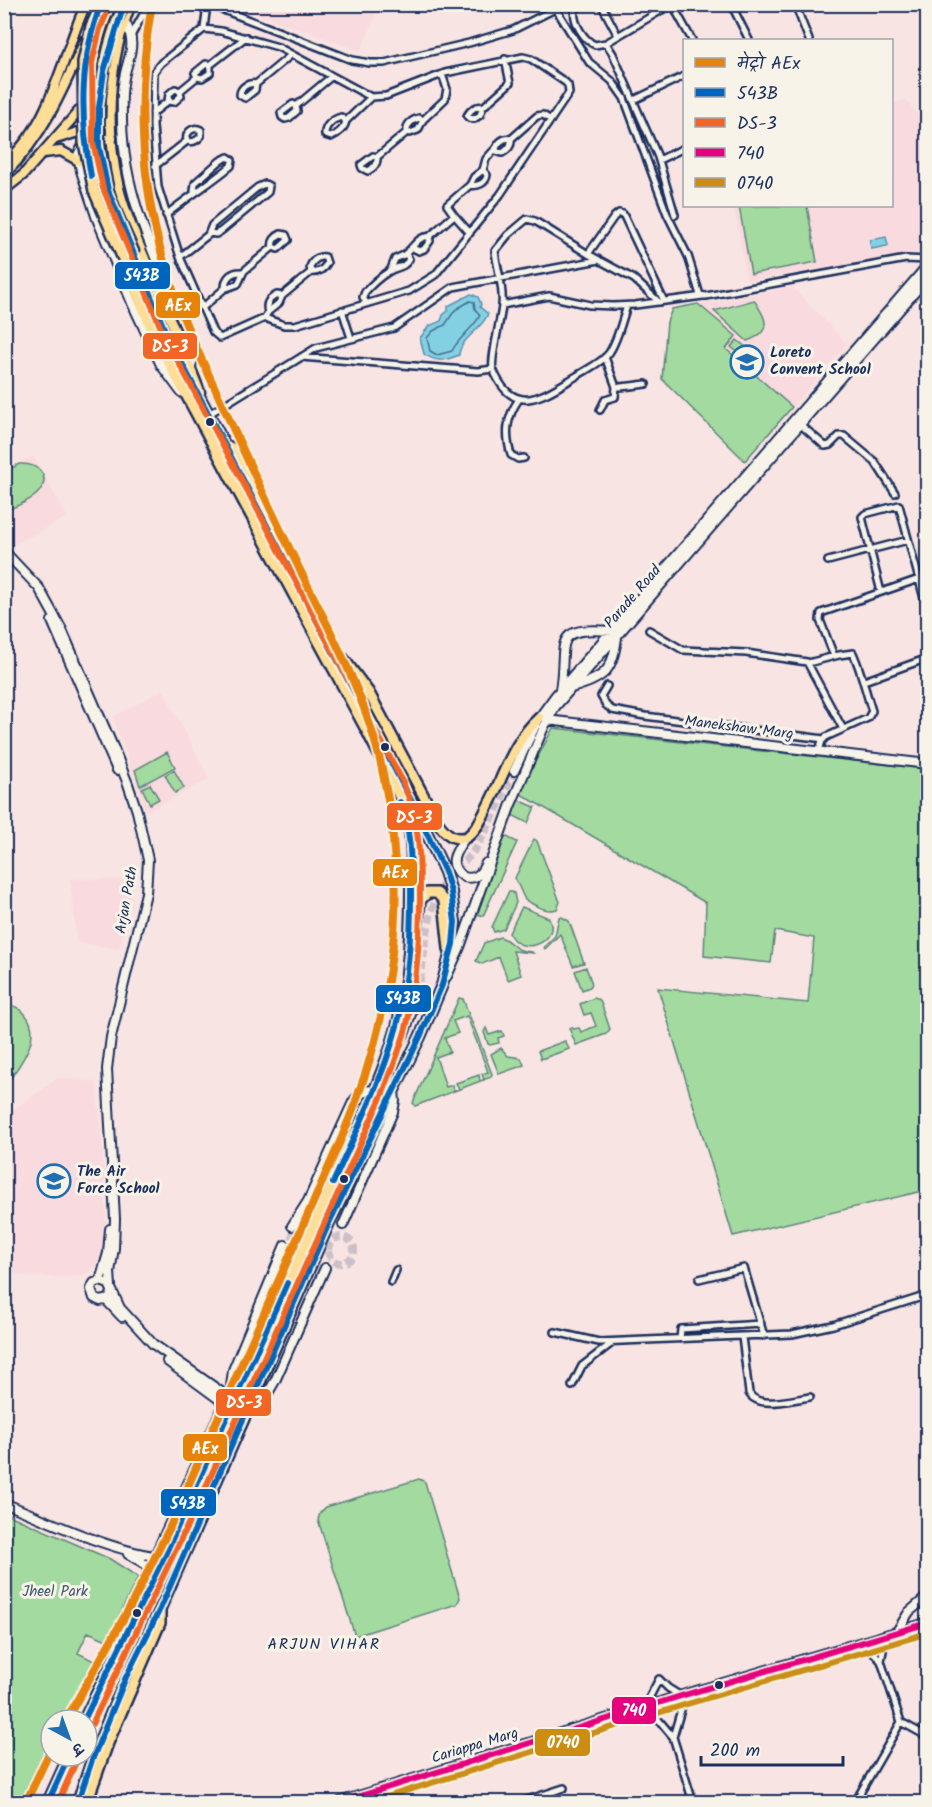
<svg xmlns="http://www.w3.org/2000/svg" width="932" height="1807" font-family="Kalam,'Playpen Sans Deva',sans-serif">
<rect width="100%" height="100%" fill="#f8e4e2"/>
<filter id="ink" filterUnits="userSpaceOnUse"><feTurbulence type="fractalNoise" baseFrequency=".0167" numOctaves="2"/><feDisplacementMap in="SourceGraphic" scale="12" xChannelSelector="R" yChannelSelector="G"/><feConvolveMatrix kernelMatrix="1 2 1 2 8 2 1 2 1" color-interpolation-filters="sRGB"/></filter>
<g filter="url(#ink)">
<path fill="#f9dade" d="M235,5L380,4V5L360,51Z
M906,100L927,127L926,251L747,281L734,206H892V104Z
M792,287L847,344L745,461L662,380L667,322L672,309Z
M33,456L67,517L11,546L5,539L4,472Z
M163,690L209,779L146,812L113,717Z
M70,879L134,880L119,949L77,942Z
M58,1078L96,1082L102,1143L106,1218L102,1259L88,1273L68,1278L5,1274V1116Z"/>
<path fill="#a2da9f" stroke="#5e847e" stroke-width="1.5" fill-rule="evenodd" d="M739,206H807L817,262L751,274Z
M754,300C766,319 774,331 747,341L714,311Z
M698,304L736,336L726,349L792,407L745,461L662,379L667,322L672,309Z
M737,340L752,352L746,359L731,347Z
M19,464C37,463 53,475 38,493C31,501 14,507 5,511V472Z
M553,728L927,769V1190L733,1236L658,988L808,1003L814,938L775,931L771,963L704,956L706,903L519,793Z
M167,752L175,767L140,786L135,770Z
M174,770L184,788L175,793L165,775Z
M150,784L159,799L150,804L142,788Z
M516,799L535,807L528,823L512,815L511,813Z
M501,836H505L517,842L483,916L468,910Z
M534,839L537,841L560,902L557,909C546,913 535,905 525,900L515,878Z
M509,891L514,893L516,903L504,929L494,932L492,927Z
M522,907L549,918C561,944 519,957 509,933Z
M559,917H562L569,921L584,963L573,966L560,934L545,949L544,947L555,936Z
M500,937C513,941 513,952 532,952L533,953L513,951L521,975L508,980L499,957L482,964L476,961L484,943Z
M586,967L592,984L590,987L582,990L575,971Z
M459,998L463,999L492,1074L491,1077L415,1106L413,1103ZM467,1016L488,1072L482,1074L484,1080L480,1081L479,1075L456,1083L459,1089L453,1091L452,1085L446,1087L436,1057L450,1052L445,1038L458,1033L453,1021Z
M594,998L600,1000L610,1029L606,1034L576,1045L569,1028L572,1027L573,1029L579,1028L581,1032L596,1026L591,1013L584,1015L580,1004Z
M5,1004C13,1005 20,1008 25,1014C45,1038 17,1067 5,1087Z
M486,1028L489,1035L502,1031L504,1036L498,1038L499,1043L490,1045L488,1044L484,1032Z
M565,1041L569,1049L541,1059L538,1051Z
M501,1048L508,1056L521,1058L524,1065L499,1074L491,1054Z
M419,1479L425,1482L460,1598L457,1604L355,1636L318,1520L320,1513L326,1507Z
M4,1513L110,1559L138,1577L107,1640L88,1632L78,1653L96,1662L63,1720H51V1745L22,1802H5Z"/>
<path fill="#83d0e3" stroke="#5990ae" stroke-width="1.5" d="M886,237L888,246L871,249L870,240Z
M471,294L478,297L481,304L480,307L488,314C482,329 460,339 459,355C445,361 437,363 424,354L420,338L429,326L441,321L443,315L448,311V306Z"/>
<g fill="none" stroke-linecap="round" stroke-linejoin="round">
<path stroke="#456f93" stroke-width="1.5" d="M470,301L474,302L475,309L480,315C475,327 459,337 452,351L437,355L430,351L427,338L433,331L445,325L455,310Z"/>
<path stroke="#ccc0c8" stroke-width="8" stroke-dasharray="8 4" stroke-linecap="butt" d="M414,1005C425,970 423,925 439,892C449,873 466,863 477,846C492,822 502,796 514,771
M289,1234L324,1245
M328 1250a13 13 0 1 1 26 0a13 13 0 1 1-26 0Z"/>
<g stroke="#1b2f5e" stroke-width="10">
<path id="street" d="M208,4L352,60L370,63H384L469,43L513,30L555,9L559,14L589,62L612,81L624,98L667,214L688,256L700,295L706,296L906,259L928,260
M583,4L575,9C572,22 584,40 595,45L606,43L613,54L658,157L675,215
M601,4L618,36
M646,4L660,11
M680,4L677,13L692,40
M731,4L749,40
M795,4L809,40
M665,6L669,7L675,4
M204,29L221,31L278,47L371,97L386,96L445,73L523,57L531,59L565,82L568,85L569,93L500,195L435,275L409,291L295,325H284L265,318L220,338L213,332L180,257L158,187L153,126L154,72L161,63Z
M204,29L207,4
M131,36L149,4
M606,43L667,7
M197,77L195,73L206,64L210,65L246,37
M256,84L255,90L245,98L240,95C240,87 249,82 256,84L291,55
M634,100L684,76
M168,101L169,94L175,89L180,91
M296,106L297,111L289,118L285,119L282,117L281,113L293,104L296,106L332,76
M483,107L480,115L474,119L469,118L467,116C470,110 476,105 483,107L510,83L505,59
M153,113L168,101L174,102L181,96L180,91L197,77L202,78L210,73V65
M346,121L341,117C333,119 324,126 325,135L331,137C338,134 345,128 346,121L371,97
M407,132L410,133L418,130L423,120L445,99L447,89L442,74
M511,139C504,137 496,143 496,151L502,153C508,150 512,146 511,139L537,116L543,115L551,120
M377,157L373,156L361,165L362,168L368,171C374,168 378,164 377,157L407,132C406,124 412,120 419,118L423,120
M659,160L684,148
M155,166L187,141C193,143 197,141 201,136V130C193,126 185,132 187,141
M470,185L474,177L483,170
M166,215C188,197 209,184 231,166L232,160L228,157L220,161L195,183L194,191
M454,215L447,205L470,185C478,187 486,183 487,175L483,170L486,159L496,148
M413,248L419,251L424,249L430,241L429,237
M405,254C413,248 419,235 429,237L454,215L470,233
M588,254L614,217L619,213L623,214L664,301
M180,257L208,235L212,225L258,187L265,184L269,186L268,192L221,231L216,234L209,233
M225,288C225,277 232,271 243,272
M366,303L363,297L365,292C372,284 380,277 388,272C396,266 404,269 409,259L406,254L395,259L391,269
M502,305L549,296L590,305L613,306L635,305L703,296
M627,306C622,320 618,340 609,353C602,363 585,370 575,377C543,396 513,419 493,369C490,360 501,319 502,306C504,286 497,270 495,251L508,235L527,219L535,221L588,254L634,279L659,302
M202,308L224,289L238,284L244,271L273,247L278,249L288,240L286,235L281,234C276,236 271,241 273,247
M342,310L351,338
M268,312C265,303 269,299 277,295L282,296
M265,318L268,312L279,303L282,296L311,272C318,273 324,269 327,263L325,257C318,256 312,261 310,267L311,272
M301,357L478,371L493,369
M605,357L616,387
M519,399C506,418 505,434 511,455L518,459L524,458
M600,410L605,400L615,397L616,387C628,387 636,385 646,384
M209,414L316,348L394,328L453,287L599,260
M801,425L825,446L830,445L839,436H844L875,462L895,493
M828,561L908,540
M881,592L862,517L865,514L899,505L928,613
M649,630L683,650L746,653L807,662L843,729
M834,656L820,620L821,613L919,579
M808,663L839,655L853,653C862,673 865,690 872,711L868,718L826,737L822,741L819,751
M864,681L928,658
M607,686L601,696L606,705L612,710L645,716L824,739
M699,1279L744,1268L764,1336
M391,1282L396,1270
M555,1332L599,1342L792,1334L833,1325L928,1295
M742,1337L749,1393C758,1410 794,1399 810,1397
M680,1339L681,1329L761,1324
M572,1386L582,1366L612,1343
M129,1621L131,1606L231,1386
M868,1646L881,1661L901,1722L928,1737
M881,1661L885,1641
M645,1706L659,1679L668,1688L681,1696
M652,1712L673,1737L693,1802
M673,1737L683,1703
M521,1802L564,1788
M829,1802L834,1801
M855,1802L901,1722"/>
</g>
<g stroke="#1b2f5e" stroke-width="12">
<path id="secondary" d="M125,22C139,48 126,58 123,84C121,95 122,108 122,120C123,202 163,273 193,346L194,352L191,367
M112,138L87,143L82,147L78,155L81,171L97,219L132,303L161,365L181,392
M4,551L39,588L62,630L114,749L128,784L137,811L148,860L146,893L111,1037L107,1069L115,1219L114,1248L110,1272L111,1286
M52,621L117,770
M560,690C568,643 549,626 612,631L617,637C613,672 604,678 571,688
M547,720L928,764
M514,771L539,718L555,696L928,265
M465,838C455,852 446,865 464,877C476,880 481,874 486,863
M447,976L460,947L510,807L544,727L555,707L928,277
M384,1076L405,1032L414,1005
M343,1225L393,1112L395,1101L394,1091
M292,1226L308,1201L353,1102C358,1094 366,1090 375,1090L378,1086
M100,1281L108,1253L110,1229
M112,1293L109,1299L100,1301L94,1298L91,1289L94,1283L100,1281L109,1284L120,1308L153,1344L234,1401
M106,1300L122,1317
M167,1361L231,1408
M235,1399L231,1386L233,1370L285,1245
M247,1414L268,1393L275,1381L325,1268
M4,1503C51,1522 115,1553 164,1557
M128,1554L142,1562L155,1575
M896,1633L909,1612L928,1596"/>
</g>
<g stroke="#1b2f5e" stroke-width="13">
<path id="primary" d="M131,4C108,62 105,129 119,188C125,213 136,237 146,261C164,305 183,348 200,392
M59,138L110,122
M43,153L61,151L79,161
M4,164C52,125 61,58 86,4
M4,175C44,135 63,90 85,40
M4,190L23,175L86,103C93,90 92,75 94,61C97,41 104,23 111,4
M341,1802L681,1696L928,1623
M361,1802L741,1685"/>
</g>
<g stroke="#1b2f5e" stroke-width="14">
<path id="highway" d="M91,26L101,4
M230,447L244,462L327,627
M343,658L369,693L438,823C446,834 454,841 467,837C476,830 481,820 486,810C503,779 512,742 539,718
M413,965L420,901L427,893H437L444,901L449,949
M84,1720L196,1487L375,1090C380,1076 386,1062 391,1047C408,997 411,942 411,889C412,865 413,839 406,816C398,787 381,760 368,733L155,337L123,259
M48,1802L69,1756
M78,1802L92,1760L126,1677L160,1609L246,1414L329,1223L420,1037L442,985L453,944L455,922L451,892L445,872L416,810L165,331L135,255
M87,1802L108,1743L160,1623V1611"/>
</g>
<use href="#street" stroke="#f7f3e8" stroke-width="5"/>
<use href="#secondary" stroke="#f7f3e8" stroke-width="8"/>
<use href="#primary" stroke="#fedd96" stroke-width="8"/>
<use href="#highway" stroke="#fedd96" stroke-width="9"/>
<g stroke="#1b2f5e" stroke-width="14" stroke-linecap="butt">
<path id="highway-bridge" d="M124,4C99,57 91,134 108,190C115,212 126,234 135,255
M91,26L83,62L84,143L94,191L123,259"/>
</g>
<use href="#highway-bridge" stroke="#fedd96" stroke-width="9"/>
<g stroke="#f7f3e8" stroke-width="10">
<path id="bus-1" d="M91,176C80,117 79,61 101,4
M333,1183C358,1127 388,1070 401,1009C409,972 411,934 411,896C411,864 412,833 400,802
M84,1720L164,1557L287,1283
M48,1802L69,1756
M78,1802L92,1760L126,1677L160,1609L329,1223L420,1037L442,985L453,944L455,922L451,892L445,872L416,810L165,331L108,190L99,146V108L104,71L124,4"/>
</g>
<g stroke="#f7f3e8" stroke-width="10">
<path id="bus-2" d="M92,1724L204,1491L383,1093C391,1072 400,1050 406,1028C417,985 420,941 420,896C420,853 420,821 402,780L163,333L103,188L93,142L92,63L100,29L109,8
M58,1802L77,1760"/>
</g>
<g stroke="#f7f3e8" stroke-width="10">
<path id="bus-3" d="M341,1802L681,1696L928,1623"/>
</g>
<g stroke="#f7f3e8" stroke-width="10">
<path id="bus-4" d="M370,1802L684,1705L928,1633"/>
</g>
<use href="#bus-1" stroke="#0065bd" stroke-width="6"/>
<use href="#bus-2" stroke="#f26522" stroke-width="6"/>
<use href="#bus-3" stroke="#e5007d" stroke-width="6"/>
<use href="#bus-4" stroke="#cb8e13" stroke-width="6"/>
<g stroke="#f7f3e8" stroke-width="12">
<path id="metro-1" d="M66,1720L130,1607L169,1529L342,1137C392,1017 411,897 382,769C367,699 332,634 300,570C272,513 245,455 219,397C203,361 184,325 172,287C140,195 135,100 152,4
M26,1802L51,1749"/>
</g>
<use href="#metro-1" stroke="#e88309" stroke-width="8"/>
</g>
</g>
<defs>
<g id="school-ring" transform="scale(1.725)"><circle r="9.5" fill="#f7f3e8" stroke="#1f6fb2" stroke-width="1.5"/><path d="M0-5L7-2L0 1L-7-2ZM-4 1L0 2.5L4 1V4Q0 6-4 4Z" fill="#1f6fb2"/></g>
</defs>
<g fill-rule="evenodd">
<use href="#school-ring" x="747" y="362"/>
<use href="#school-ring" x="54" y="1181"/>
</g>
<g fill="#1b2f5e" stroke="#f7f3e8" stroke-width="2">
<circle cx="210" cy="422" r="5"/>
<circle cx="385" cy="747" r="5"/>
<circle cx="344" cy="1179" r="5"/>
<circle cx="137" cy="1613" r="5"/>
<circle cx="719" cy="1685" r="5"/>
</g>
<g text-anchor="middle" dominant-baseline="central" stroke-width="6" stroke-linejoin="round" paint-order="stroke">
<g font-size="15" font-weight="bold" fill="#1b2f5e" stroke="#f7f3e8" text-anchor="start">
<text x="770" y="353">Loreto<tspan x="770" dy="17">Convent School</tspan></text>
<text x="77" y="1172">The Air<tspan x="77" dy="17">Force School</tspan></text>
</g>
<g font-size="15" fill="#1b2f5e" stroke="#f7f3e8">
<text transform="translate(633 597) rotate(-49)">Parade Road</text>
<text transform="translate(739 728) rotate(7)">Manekshaw Marg</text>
<text transform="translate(127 900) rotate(-80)">Arjan Path</text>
<text transform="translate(475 1746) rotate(-17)">Cariappa Marg</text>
</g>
<g font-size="15" fill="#3d5a6e" stroke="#f7f3e8">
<text x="55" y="1592">Jheel Park</text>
</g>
<g font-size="16" letter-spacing="1.5" fill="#1b2f5e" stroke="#f7f3e8">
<text x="324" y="1644">ARJUN VIHAR</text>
</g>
</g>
<g stroke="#f7f3e8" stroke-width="2">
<rect x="114" y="261" width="57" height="29" rx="6" fill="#0065bd"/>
<rect x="155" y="291" width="46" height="28" rx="6" fill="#e88309"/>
<rect x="142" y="332" width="56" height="28" rx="6" fill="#f26522"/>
<rect x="386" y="802" width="57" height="29" rx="6" fill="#f26522"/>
<rect x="372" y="858" width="46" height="29" rx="6" fill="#e88309"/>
<rect x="375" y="984" width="57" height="29" rx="6" fill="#0065bd"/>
<rect x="215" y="1388" width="57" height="29" rx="6" fill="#f26522"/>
<rect x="182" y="1433" width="46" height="29" rx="6" fill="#e88309"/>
<rect x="160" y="1488" width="57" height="29" rx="6" fill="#0065bd"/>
<rect x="611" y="1696" width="46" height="29" rx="6" fill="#e5007d"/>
<rect x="534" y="1728" width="57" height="29" rx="6" fill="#cb8e13"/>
</g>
<g font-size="16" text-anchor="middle" font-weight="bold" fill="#fff">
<text x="142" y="281">543B</text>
<text x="178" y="311">AEx</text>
<text x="170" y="352">DS-3</text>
<text x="414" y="823">DS-3</text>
<text x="395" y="878">AEx</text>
<text x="403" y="1004">543B</text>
<text x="244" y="1408">DS-3</text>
<text x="205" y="1454">AEx</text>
<text x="188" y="1509">543B</text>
<text x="634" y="1716">740</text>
<text x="563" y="1748">0740</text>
</g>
<rect width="932" height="1807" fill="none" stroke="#f7f3e8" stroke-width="24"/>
<rect x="12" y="12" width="908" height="1783" fill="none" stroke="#1b2f5e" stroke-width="2" filter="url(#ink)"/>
<rect x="683" y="39" width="210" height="168" fill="#f7f3e8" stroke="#9fa5b1" stroke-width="1.5"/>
<rect x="695" y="58" width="30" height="9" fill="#e88309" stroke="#9fa5b1" stroke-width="1.5"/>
<text x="737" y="69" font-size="18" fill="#1b2f5e">मेट्रो AEx</text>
<rect x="695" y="88" width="30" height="9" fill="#0065bd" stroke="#9fa5b1" stroke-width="1.5"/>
<text x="737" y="99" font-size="18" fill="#1b2f5e">543B</text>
<rect x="695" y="118" width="30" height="9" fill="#f26522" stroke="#9fa5b1" stroke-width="1.5"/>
<text x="737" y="129" font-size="18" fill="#1b2f5e">DS-3</text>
<rect x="695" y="148" width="30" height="9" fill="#e5007d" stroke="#9fa5b1" stroke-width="1.5"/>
<text x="737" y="159" font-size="18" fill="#1b2f5e">740</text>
<rect x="695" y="178" width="30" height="9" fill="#cb8e13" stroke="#9fa5b1" stroke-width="1.5"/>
<text x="737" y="189" font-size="18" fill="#1b2f5e">0740</text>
<g transform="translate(69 1738) rotate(139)"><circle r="28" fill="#f7f3e8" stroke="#9fa5b1" stroke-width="1.5"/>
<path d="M0-4.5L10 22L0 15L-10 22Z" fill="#1f6fb2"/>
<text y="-9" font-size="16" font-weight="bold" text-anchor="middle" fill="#1b2f5e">उ</text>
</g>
<path d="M701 1756v9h142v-9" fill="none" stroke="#1b2f5e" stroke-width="3"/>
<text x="710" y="1756" font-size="18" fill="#1b2f5e" stroke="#f7f3e8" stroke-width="4.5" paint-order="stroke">200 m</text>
</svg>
